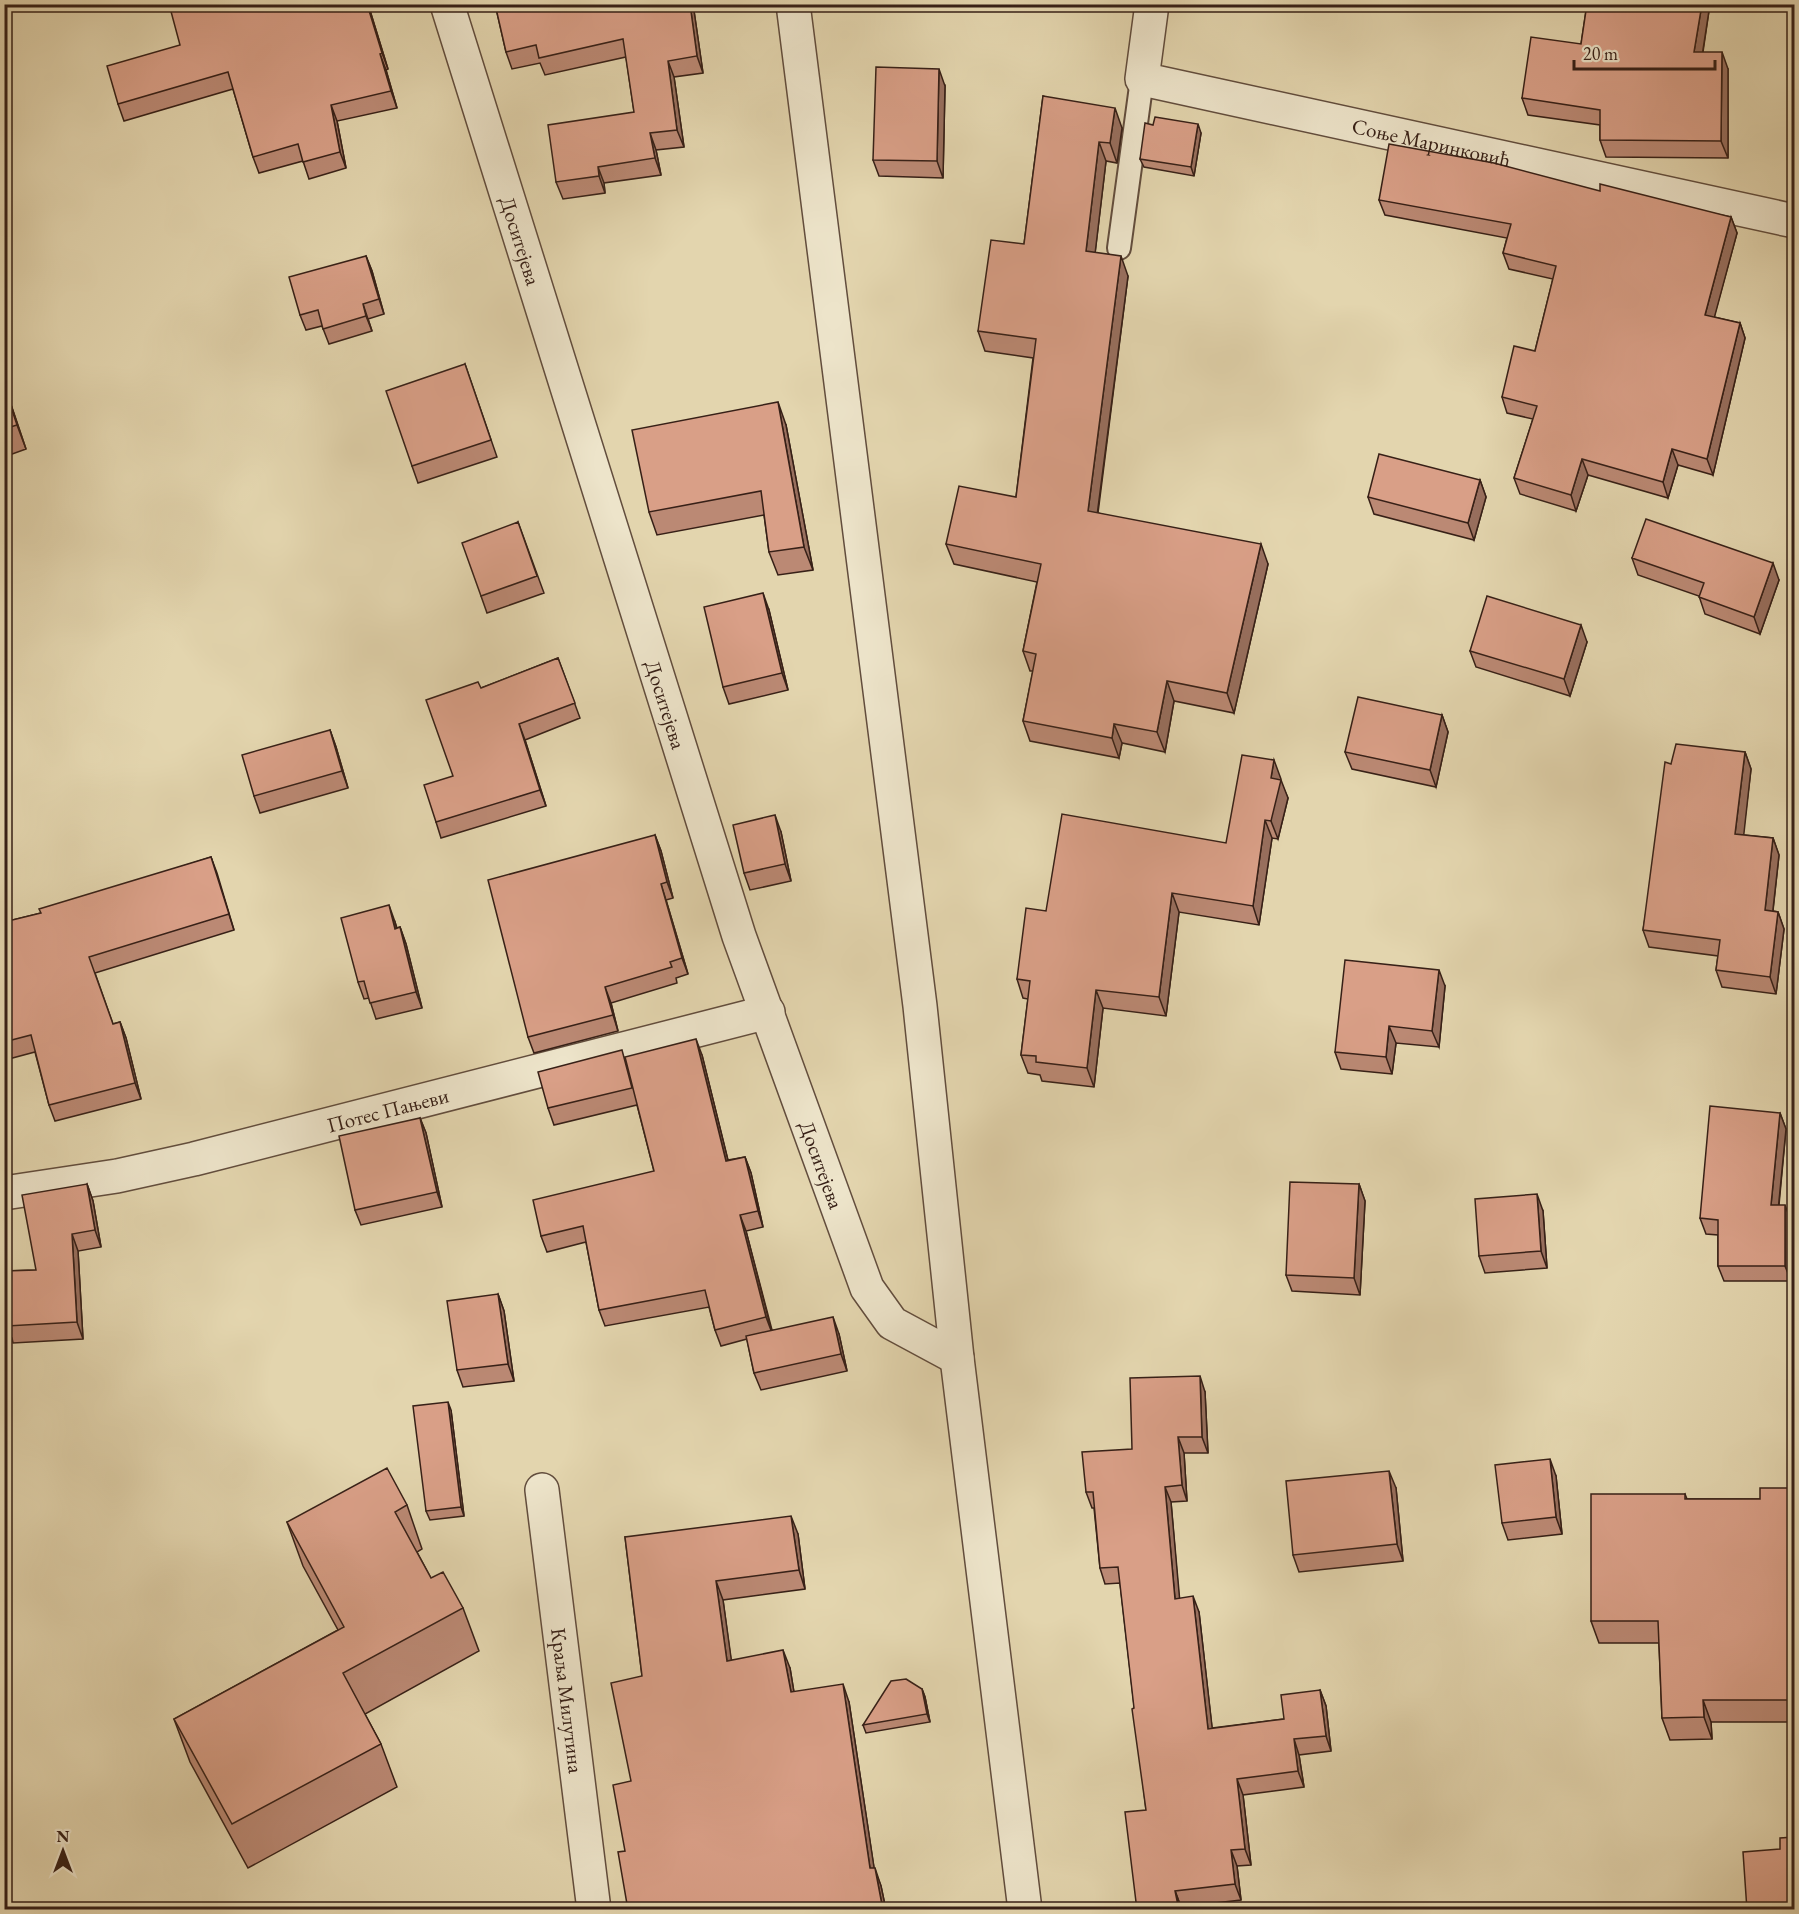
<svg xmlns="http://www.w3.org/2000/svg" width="1799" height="1914" font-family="'EB Garamond',serif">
<rect width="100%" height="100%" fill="#e3d5ae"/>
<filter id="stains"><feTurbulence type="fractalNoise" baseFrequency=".00333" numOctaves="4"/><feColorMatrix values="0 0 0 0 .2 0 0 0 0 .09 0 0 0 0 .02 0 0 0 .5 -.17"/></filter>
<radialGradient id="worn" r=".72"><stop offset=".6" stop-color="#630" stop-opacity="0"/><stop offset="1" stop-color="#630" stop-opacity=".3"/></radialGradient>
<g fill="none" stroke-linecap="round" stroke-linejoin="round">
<g stroke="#624d3d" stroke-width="26">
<path id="lane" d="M1119,248L1142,79"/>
</g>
<g stroke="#624d3d" stroke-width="36">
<g id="street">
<path id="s1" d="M447,4L739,936L867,1288L892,1323L957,1358"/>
<path d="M793,4L920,1006L957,1358L1025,1910"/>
<path id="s2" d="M1152,4L1142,79L1794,221"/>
<path id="s3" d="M4,1193L117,1176L194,1159L768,1012"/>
<path id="s4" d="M542,1490L594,1910"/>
</g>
</g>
<use href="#lane" stroke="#ede4ca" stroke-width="22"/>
<use href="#street" stroke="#ede4ca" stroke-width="33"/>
</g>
<path fill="#bb8974" stroke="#372017" stroke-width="1.5" d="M368,4L388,69L386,70L397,108L337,121L346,168L309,179L303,161L259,173L253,157L233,89L124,121L118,104L180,45Z
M495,4H693L703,73L674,77L684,147L656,150L661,175L604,183L605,193L563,199L556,182L634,112L626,57L545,75L540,63L512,69L506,52Z
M1587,4H1710L1703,52L1728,69V158L1606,157L1600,140V125L1528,115L1522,98L1581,44Z
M945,86L943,178L879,176L873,160Z
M1043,96L1122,128L1117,163L1106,161L1095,253L1128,276L1098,513L1268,564L1234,713L1174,701L1165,752L1122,743L1119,758L1030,741L1023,721L1033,671H1030L1023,651L1037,582L954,564L946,544L1016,497L1033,358L985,351L978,331L1024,244Z
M1153,125L1201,133L1194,176L1144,167L1140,159Z
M1600,191L1731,217L1737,233L1714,317L1740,323L1745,338L1713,475L1678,465L1668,498L1588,475L1576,511L1520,494L1514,478L1533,419L1507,413L1502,397L1535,351L1553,279L1509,269L1503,253L1507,238L1385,215L1379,200Z
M366,256L372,271L384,314L368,319L372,331L329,344L322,326L306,330L300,315Z
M465,364L497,457L418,483L412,466Z
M4,384L26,449L4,457Z
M786,425L813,570L778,575L769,552L764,515L657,535L649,512Z
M1480,480L1486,497L1474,540L1374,514L1368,497Z
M518,522L544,593L487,613L481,596Z
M1632,558L1779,580L1760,634L1705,614L1699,596L1638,575Z
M769,610L788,690L729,704L723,687Z
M1587,642L1570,696L1476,667L1470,651Z
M558,658L580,718L525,740L546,806L441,838L436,822L453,776L481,688Z
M1442,715L1448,732L1436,787L1352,769L1345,752Z
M330,730L336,747L348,788L260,813L254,796Z
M1745,752L1751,769L1743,835L1773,838L1779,855L1773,911L1778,912L1784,929L1776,994L1722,987L1716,970L1718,956L1649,947L1643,930L1671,764Z
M1280,780L1288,798L1278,839L1272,838L1259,925L1179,912L1166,1016L1103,1008L1094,1087L1042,1081L1040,1075L1028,1073L1021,1055L1028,999L1023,998L1017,979L1046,911L1226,843Z
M781,832L791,881L750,890L744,873Z
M655,835L661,851L673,898L666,900L688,974L676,978L677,983L611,1003L618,1031L534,1053L528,1037Z
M211,857L234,930L95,973L113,1024L120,1022L126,1038L141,1099L55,1121L49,1105L35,1052L5,1060L4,922L41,913Z
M395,922L397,928L400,927L406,944L422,1008L376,1019L369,998L364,999L358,982Z
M1445,986L1439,1047L1396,1043L1392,1074L1341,1069L1335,1052Z
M702,1055L728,1160L745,1157L751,1173L763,1227L746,1231L772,1330L839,1334L847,1371L761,1390L754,1373L747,1339L721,1346L715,1330L709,1307L605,1326L599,1310L586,1242L547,1252L541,1236L654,1171L637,1105L554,1125L548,1108L627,1063Z
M1780,1113L1786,1129L1779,1205L1791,1221V1281H1724L1718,1266V1235L1706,1234L1700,1218Z
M420,1118L426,1133L442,1207L361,1225L355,1210Z
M87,1184L93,1201L101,1247L78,1251L83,1339L13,1343L12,1338H4V1271L36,1270Z
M1359,1184L1365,1201L1360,1295L1292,1291L1286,1275Z
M1543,1211L1547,1268L1485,1273L1479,1256Z
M498,1294L504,1311L514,1381L463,1387L457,1370Z
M1205,1392L1208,1453H1184L1187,1501L1171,1502L1179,1598L1199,1612L1212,1728L1284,1719L1320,1690L1326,1706L1331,1751L1299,1755L1304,1787L1243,1795L1251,1865L1237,1866L1241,1900L1181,1907L1182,1910L1146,1810L1120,1583L1105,1584L1100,1568L1094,1508H1092L1086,1492L1132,1449Z
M451,1410L464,1516L430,1520L426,1511Z
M1556,1476L1562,1534L1508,1540L1502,1523Z
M1396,1488L1403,1561L1299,1572L1293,1555Z
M1794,1488V1722H1711L1712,1739L1670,1740L1662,1718L1659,1643H1599L1591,1621L1685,1494L1687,1499H1760Z
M407,1505L422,1549L417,1552L431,1578L463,1608L479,1651L365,1714L381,1744L397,1787L248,1868L190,1762L174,1719L338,1630L303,1566L287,1522Z
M798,1534L805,1589L723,1600L731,1660L790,1668L794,1692L849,1702L874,1868L881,1886L886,1910H628L625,1851L631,1781L642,1676L625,1537Z
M922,1689L925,1697L930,1722L866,1733L863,1725Z"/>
<path fill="#986f5e" stroke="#372017" stroke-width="1.5" d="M367,4H368L388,69L382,53Z
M690,4H693L703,73L697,56Z
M1702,4H1710L1700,69L1694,52Z
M1722,52L1728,69V158L1721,141Z
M380,54L386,70L397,108L391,91Z
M668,61L674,77L684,147L677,130Z
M939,69L945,86L943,178L937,161Z
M331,105L337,121L346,168L340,152Z
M1115,108L1122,128L1117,163L1110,143Z
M1198,124L1201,133L1194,176L1191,167Z
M650,133L656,150L661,175L655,158Z
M1099,142L1106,161L1093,271L1086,251Z
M598,167L604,183L605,193L599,176Z
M1731,217L1737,233L1711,330L1705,315Z
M366,256L372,271L384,314L379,299Z
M1121,256L1128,276L1095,531L1088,511Z
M363,304L372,331L366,316Z
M1740,323L1745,338L1713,475L1707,459Z
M4,384L26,449L17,425Z
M778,402L786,425L813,570L804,547Z
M1672,449L1678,465L1668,498L1663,482Z
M1582,459L1588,475L1576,511L1571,495Z
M1480,480L1486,497L1474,540L1468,523Z
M1261,544L1268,564L1234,713L1227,693Z
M1773,563L1779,580L1760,634L1754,617Z
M763,593L769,610L788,690L782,673Z
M1581,625L1587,642L1570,696L1564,679Z
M1167,681L1174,701L1165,752L1157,732Z
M1442,715L1448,732L1436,787L1430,770Z
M519,724L525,740L546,806L540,790Z
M1114,724L1122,743L1119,758L1112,738Z
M330,730L336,747L348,788L342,771Z
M1745,752L1751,769L1742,851L1735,834Z
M1274,760L1281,779L1280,783L1281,780L1288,798L1278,839L1271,821V778Z
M775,815L781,832L791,881L785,864Z
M1265,820L1272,838L1259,925L1253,906Z
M655,835L661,851L673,898L667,882Z
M1773,838L1779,855L1771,927L1765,910Z
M211,857L217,873L234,930L229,914Z
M661,884L666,900L688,974L682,958Z
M1172,893L1179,912L1166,1016L1159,997Z
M389,905L395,922L401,946L395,929Z
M1778,912L1784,929L1776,994L1770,977Z
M400,927L406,944L422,1008L416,992Z
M1439,970L1445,986L1439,1047L1432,1031Z
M605,987L611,1003L618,1031L613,1015Z
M1096,990L1103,1008L1094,1087L1087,1068Z
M120,1022L126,1038L141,1099L135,1083Z
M1389,1026L1396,1043L1392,1074L1386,1057Z
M696,1039L702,1055L732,1177L726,1161Z
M1780,1113L1786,1129L1777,1221L1771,1205Z
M420,1118L426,1133L442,1207L437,1192Z
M745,1157L751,1173L763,1227L758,1211Z
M87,1184L93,1201L101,1247L95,1230Z
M1359,1184L1365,1201L1360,1295L1354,1278Z
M1537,1194L1543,1211L1547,1268L1541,1251Z
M1785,1205L1791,1221V1281L1785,1266Z
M740,1215L746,1231L772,1333L766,1317Z
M72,1234L78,1251L83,1339L77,1322Z
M498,1294L504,1311L514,1381L508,1364Z
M833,1317L839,1334L847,1371L841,1354Z
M1200,1376L1205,1392L1208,1453L1202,1437Z
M448,1402L451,1410L464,1516L461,1507Z
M1178,1437L1184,1453L1187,1501L1182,1485Z
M1550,1459L1556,1476L1562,1534L1556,1517Z
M1389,1471L1396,1488L1403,1561L1397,1544Z
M1165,1487L1171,1502L1181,1614L1175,1599Z
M791,1516L798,1534L805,1589L799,1570Z
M716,1581L723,1600L734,1679L727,1661Z
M1193,1596L1199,1612L1214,1744L1208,1729Z
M783,1650L790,1668L797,1711L791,1692Z
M843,1684L849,1702L877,1887L870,1868Z
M922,1689L925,1697L930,1722L927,1714Z
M1320,1690L1326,1706L1331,1751L1326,1736Z
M1703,1700L1711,1722L1712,1739L1704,1717Z
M1294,1739L1299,1755L1304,1787L1298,1771Z
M1237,1779L1243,1795L1251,1865L1245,1849Z
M1231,1850L1237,1866L1241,1900L1235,1884Z
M875,1868L881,1886L886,1910H883Z
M1175,1891L1181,1907L1182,1910H1179Z"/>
<path fill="#d99f87" stroke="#372017" stroke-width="1.5" d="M169,4H367L382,53L380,54L391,91L331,105L340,152L303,162L298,144L253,157L228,72L118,104L107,66L180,45Z
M495,4H690L697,56L668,61L677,130L650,133L655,158L598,167L599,176L556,182L548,125L634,112L623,39L539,58L536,45L506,52Z
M1587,4H1702L1694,52H1722L1721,141L1600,140V110L1522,98L1531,37L1581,44Z
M876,67L939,69L937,161L873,160Z
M1043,96L1115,108L1110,143L1099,142L1086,251L1121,256L1088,511L1261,544L1227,693L1167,681L1157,732L1114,724L1112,738L1023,721L1036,654L1023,651L1041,564L946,544L959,486L1016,497L1036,339L978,331L991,240L1024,244Z
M1155,117L1198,124L1191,167L1140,159L1145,123L1153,125Z
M1389,144L1494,163L1600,191V184L1731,217L1705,315L1740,323L1707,459L1672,449L1663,482L1582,459L1571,495L1514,478L1537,406L1502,397L1514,346L1535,351L1556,266L1503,253L1511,224L1379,200Z
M366,256L379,299L363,304L366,316L323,329L318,310L300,315L289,277Z
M465,364L491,440L412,466L386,391Z
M4,386L17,425L4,429Z
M778,402L804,547L769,552L761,491L649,512L632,430Z
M1379,454L1480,480L1468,523L1368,497Z
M1646,519L1773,563L1754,617L1699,597L1704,583L1632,558Z
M518,522L537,576L481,596L462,543Z
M763,593L782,673L723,687L704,607Z
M1487,596L1581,625L1564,679L1470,651Z
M558,658L575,703L519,724L540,790L436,822L424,785L453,776L426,700L478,682L481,688Z
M1358,697L1442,715L1430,770L1345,752Z
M330,730L342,771L254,796L242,755Z
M1676,744L1745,752L1735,834L1773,838L1765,910L1778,912L1770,977L1716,970L1720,940L1643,930L1665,762L1671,764Z
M1242,755L1274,760L1271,778L1281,780L1271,821L1265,820L1253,906L1172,893L1159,997L1096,990L1087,1068L1036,1062V1056L1021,1055L1030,981L1017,979L1026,908L1046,911L1062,814L1226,843Z
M775,815L785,864L744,873L733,825Z
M655,835L667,882L661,884L682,958L670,962L672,967L605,987L613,1015L528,1037L488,880Z
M211,857L229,914L89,957L113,1024L120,1022L135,1083L49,1105L31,1035L4,1042V922L41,913L39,909Z
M389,905L395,929L400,927L416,992L370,1003L364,981L358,982L341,918Z
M1345,960L1439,970L1432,1031L1389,1026L1386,1057L1335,1052Z
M696,1039L726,1161L745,1157L758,1211L740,1215L766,1317L715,1330L705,1290L599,1310L583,1226L541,1236L533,1200L654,1171L625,1057Z
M622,1050L632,1088L548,1108L538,1072Z
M1710,1106L1780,1113L1771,1205H1785V1266H1718V1220L1700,1218Z
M420,1118L437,1192L355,1210L339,1136Z
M1290,1182L1359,1184L1354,1278L1286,1275Z
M87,1184L95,1230L72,1234L77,1322L7,1326V1322H4V1271L36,1270L22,1195Z
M1537,1194L1541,1251L1479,1256L1475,1199Z
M498,1294L508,1364L457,1370L447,1301Z
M833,1317L841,1354L754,1373L746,1336Z
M1200,1376L1202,1437H1178L1182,1485L1165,1487L1175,1599L1193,1596L1208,1729L1284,1719L1281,1695L1320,1690L1326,1736L1294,1739L1298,1771L1237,1779L1245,1849L1231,1850L1235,1884L1175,1891L1179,1910H1137L1125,1812L1146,1810L1132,1709L1134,1708L1118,1567L1100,1568L1093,1492H1086L1082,1452L1132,1449L1130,1378Z
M448,1402L461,1507L426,1511L413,1406Z
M1550,1459L1556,1517L1502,1523L1495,1465Z
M387,1468L407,1505L395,1512L431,1578L443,1572L463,1608L343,1673L381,1744L232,1824L174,1719L344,1627L287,1522Z
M1389,1471L1397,1544L1293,1555L1286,1481Z
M1760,1488H1794V1700H1703L1704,1717L1662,1718L1658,1621H1591V1494H1685V1499H1760Z
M791,1516L799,1570L716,1581L727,1661L783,1650L791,1692L843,1684L870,1868H875L883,1910H628L618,1852L625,1851L613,1785L631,1781L611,1683L642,1676L625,1537Z
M906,1679L922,1689L927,1714L863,1725L891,1681Z
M1794,1837V1910H1747L1743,1852L1780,1849V1838Z"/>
<g text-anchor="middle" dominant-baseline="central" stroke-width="4.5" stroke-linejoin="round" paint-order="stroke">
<g font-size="21" fill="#372017" stroke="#ede4ca">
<text stroke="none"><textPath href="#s2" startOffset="372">Соње Маринковић</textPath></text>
<text stroke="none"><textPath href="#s1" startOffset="248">Доситејева</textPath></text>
<text stroke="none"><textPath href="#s1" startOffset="734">Доситејева</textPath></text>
<text stroke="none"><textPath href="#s3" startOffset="393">Потес Пањеви</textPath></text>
<text stroke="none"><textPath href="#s1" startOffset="1220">Доситејева</textPath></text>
<text stroke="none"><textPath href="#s4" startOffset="212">Краља Милутина</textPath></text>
</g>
</g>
<rect width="1799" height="1914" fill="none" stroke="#e3d5ae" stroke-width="24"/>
<rect x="6" y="6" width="1787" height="1902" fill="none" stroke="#372017" stroke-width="3"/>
<rect x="12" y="12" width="1775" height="1890" fill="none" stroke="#372017" stroke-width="1.5"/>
<g transform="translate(63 1851)" stroke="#ede4ca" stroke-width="4.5" paint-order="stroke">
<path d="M0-4.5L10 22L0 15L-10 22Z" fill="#372017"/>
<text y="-9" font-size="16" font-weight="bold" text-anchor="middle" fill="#372017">N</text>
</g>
<path d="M1574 60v9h141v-9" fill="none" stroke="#372017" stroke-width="3"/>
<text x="1583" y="60" font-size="18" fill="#372017" stroke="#ede4ca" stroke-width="4.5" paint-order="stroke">20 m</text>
<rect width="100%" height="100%" filter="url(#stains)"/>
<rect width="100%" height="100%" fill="url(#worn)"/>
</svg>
